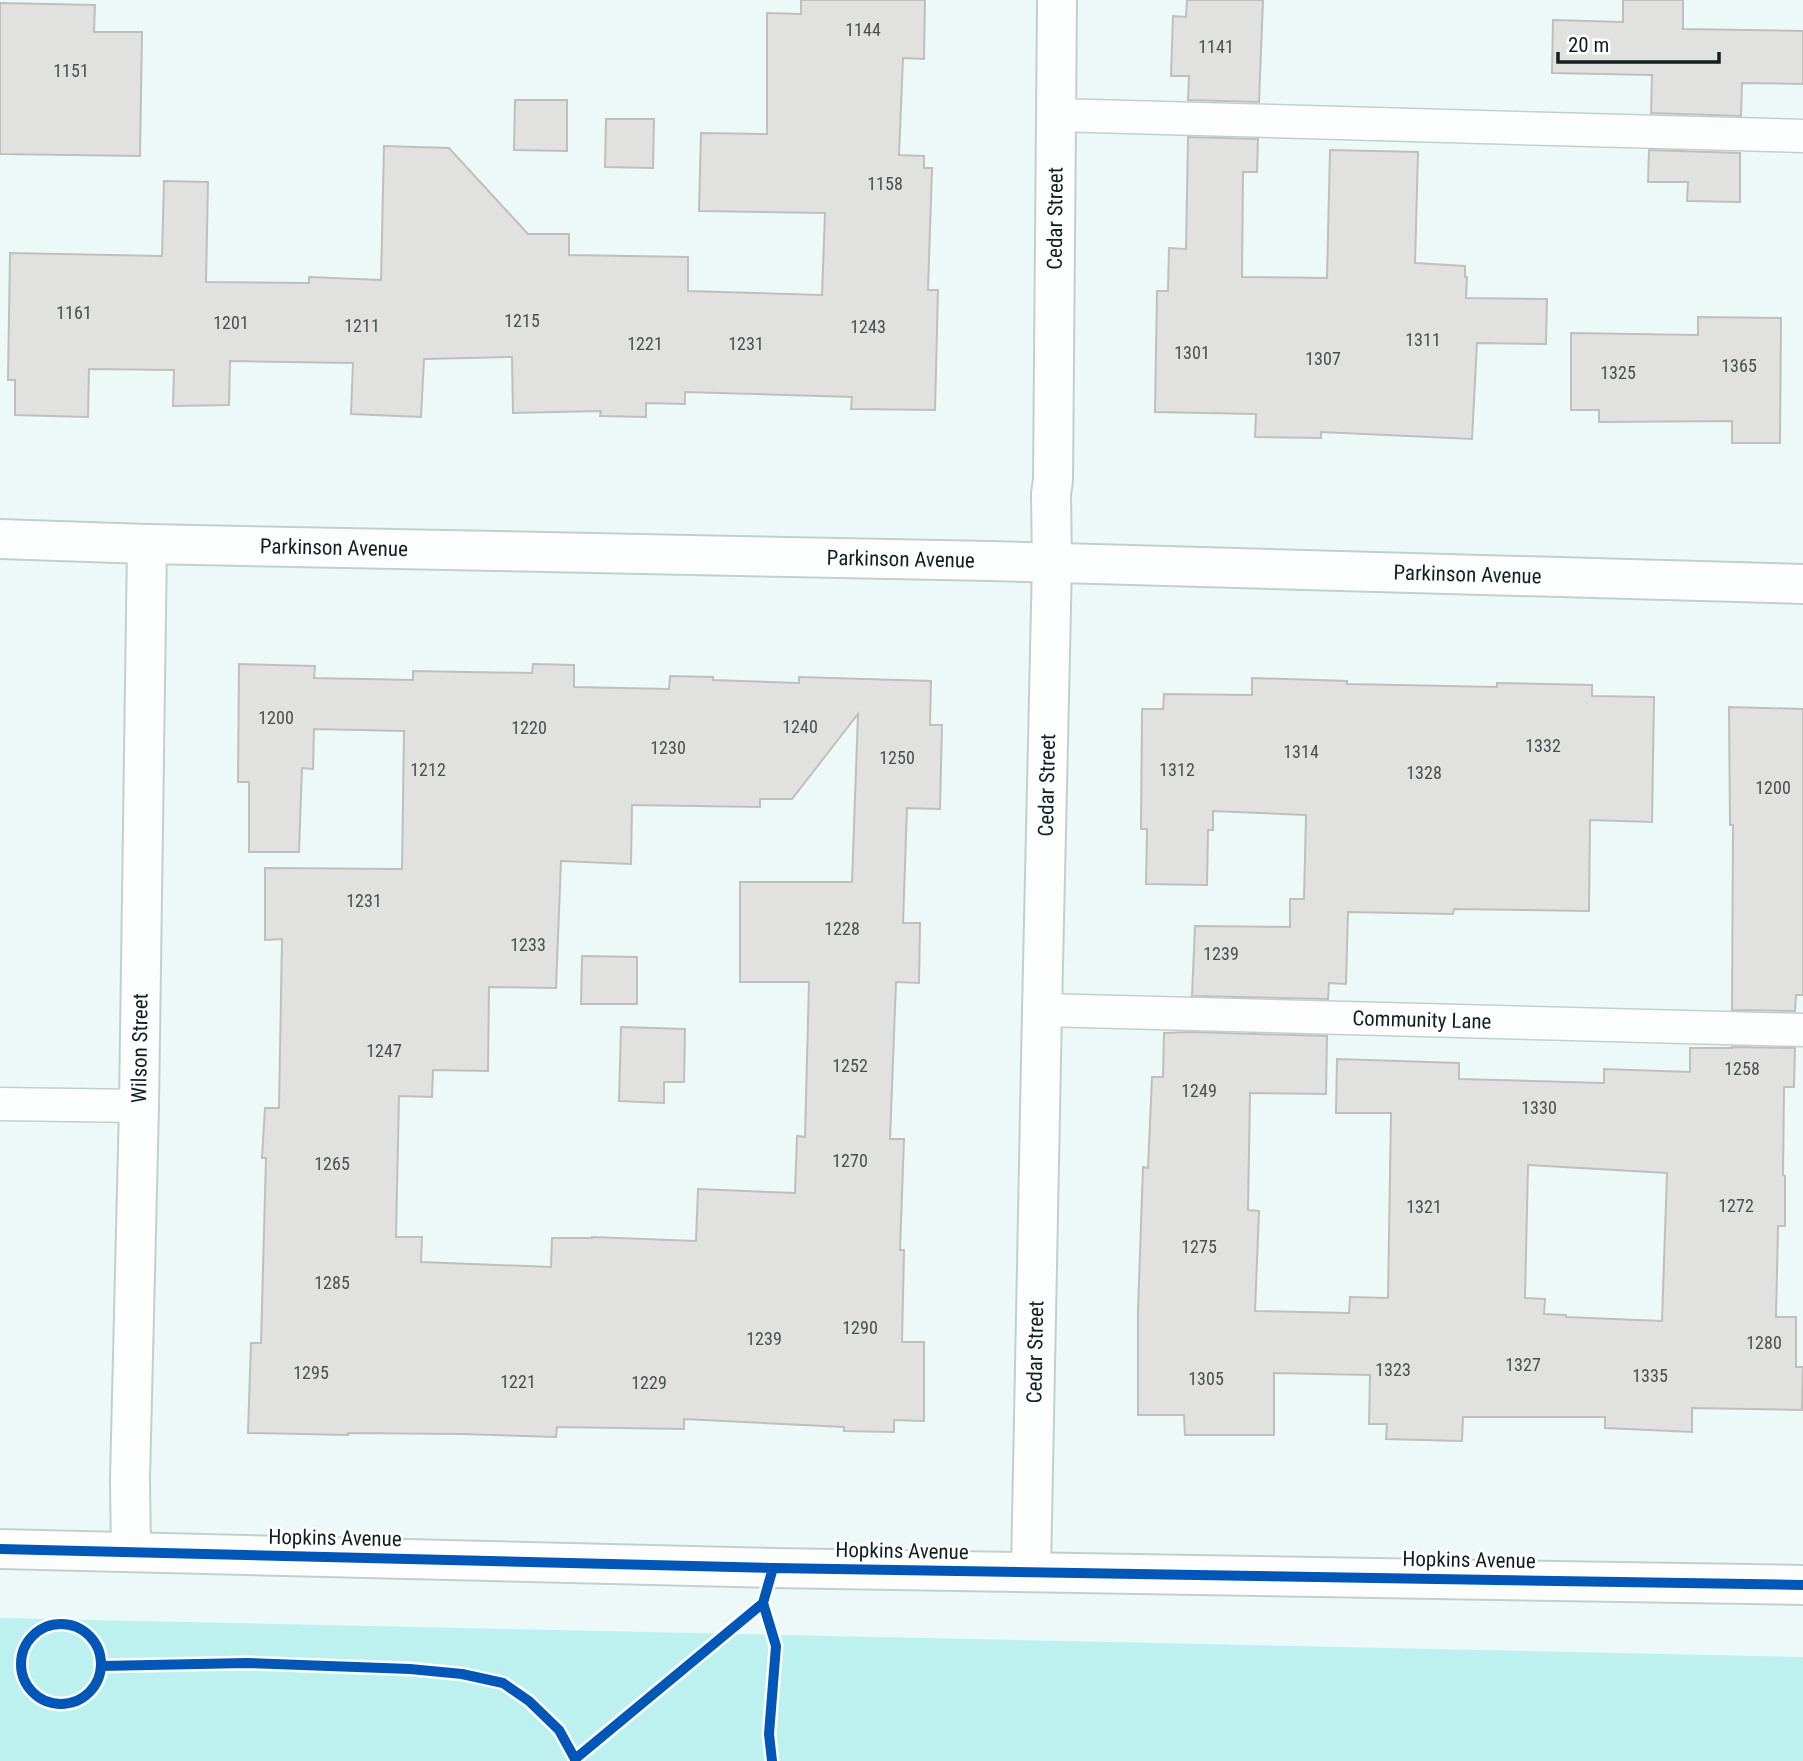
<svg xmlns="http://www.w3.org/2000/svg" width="1803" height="1761" font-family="'Roboto Condensed',sans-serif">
<rect width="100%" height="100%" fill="#edf9f9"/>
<path fill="#bcf1f0" d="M0,1618L1803,1657V1761H0Z"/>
<path fill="#e1e2df" stroke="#bfbfbc" stroke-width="2" fill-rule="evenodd" d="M801,0H925L924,59L903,58L899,155L924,156V168H932L928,290H938L935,410L851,409L852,397L685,392V404L646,403V417L600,416L601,411L513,413L512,357L424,359L421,417L351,414L353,363L230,361L229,405L173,406L174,370L89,369L88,417L15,415V380H8L10,253L162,256L164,181L208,182L206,282L309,283V277L381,280L384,146L449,148L528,234H569V255L688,257V291L822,295L825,213L699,211L701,133L767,134V13L801,14Z
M1187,0H1263L1259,102L1188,100L1189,76H1171L1173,16L1186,17Z
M1623,0H1683V29L1803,31V84L1742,83L1741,116L1651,113L1652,75L1552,73L1553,20L1623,22Z
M0,3L95,5L94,32H142L140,156L0,154Z
M515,100H567V151L514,150Z
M606,119H654L653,168L605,167Z
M1188,137L1258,139L1257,172H1243L1242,277L1327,278L1330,150L1418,152L1415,263L1465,266V277H1467L1466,298L1547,299L1546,344L1477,343L1472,439L1321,432V438L1255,437L1256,414L1155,412L1157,291H1168L1169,248L1186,249Z
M1649,150L1740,153V202L1687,201L1688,182H1648Z
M1698,317L1781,318L1780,443H1732V421L1599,422V410H1571V333L1698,335Z
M239,664L315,666L314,678L413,680V671L532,673L533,664L574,665V687L669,689L670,676L713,677V680L799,683V677L931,681L930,725H942L940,809L907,808L903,923H920L919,983L896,982L890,1139H904L900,1250H904L902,1342H924V1421L894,1420V1432L844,1431V1427L684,1419V1429L557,1427L556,1437L461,1434L348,1433V1435L248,1433L251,1343H261L266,1158H262L265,1108H279L282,939L265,940V868L402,869L404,731L314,729L313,769L302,768L299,852H249V782H238ZM858,714L852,882H740V982H809L805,1137L797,1136L795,1193L698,1189L696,1241L592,1237V1238H552L551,1267L421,1262L422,1237H396L399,1096L432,1097L433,1070L488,1071L489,987L556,988L561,861L631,864L632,805L760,807V799H792Z
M1252,678L1347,681V684L1497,687V683L1592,685V696L1654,697L1652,822L1590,820L1589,911L1454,909L1453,914L1348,912L1346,984L1329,983L1328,999L1192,996L1195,926L1290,927V899H1304L1306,815L1213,811V830H1208L1207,885L1146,884L1147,829H1141L1142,709H1163L1164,694L1252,695Z
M1729,707L1803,709V995H1796L1795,1011L1732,1010L1733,825H1730Z
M582,956L637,957V1004H581Z
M621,1027L685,1029L684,1082H664V1103L619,1101Z
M1191,1032L1327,1036L1326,1094L1250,1093L1248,1210L1259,1211L1255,1311L1349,1313L1350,1297L1388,1298L1391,1113H1336L1337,1059L1459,1063V1079L1604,1083V1069L1690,1072V1048H1732V1047L1795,1048L1794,1087H1784L1783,1175L1785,1176V1226H1778L1776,1317H1796V1367H1803L1802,1410L1692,1408V1432L1605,1428V1417H1463L1462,1441L1386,1439L1387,1424H1369L1370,1375L1274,1373V1435H1185L1184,1415H1138V1311L1143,1167L1148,1168L1152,1077H1163L1164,1033ZM1528,1165L1667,1173L1662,1321L1566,1317V1315L1544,1314L1545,1299L1525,1298Z"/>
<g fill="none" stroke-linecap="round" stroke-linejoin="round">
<g stroke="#c3cfcf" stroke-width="35">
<g id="service">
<path d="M1055,115L1803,136"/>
<path id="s1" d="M1042,1010L1803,1030"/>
<path d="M0,1104L139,1106"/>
</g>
</g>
<g stroke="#c3cfcf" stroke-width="42">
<g id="minor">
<path id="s2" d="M0,539L147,544L991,561L1803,584"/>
<path d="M0,1549L773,1568L1803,1585"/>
<path id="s3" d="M131,1552L130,1480L139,1106L147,544"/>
<path id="s4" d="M1031,1571L1042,1010L1052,563L1051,494L1053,480L1057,0"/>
</g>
</g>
<use href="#service" stroke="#fcfefe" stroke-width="32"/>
<use href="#minor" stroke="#fcfefe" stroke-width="38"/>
<g stroke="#fff" stroke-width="15">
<path id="cycleway" d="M0,1549L773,1568L1803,1585
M763,1603L776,1646L769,1734L772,1761
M21 1664a40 40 0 1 1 80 0a40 40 0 1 1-80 0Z
M101,1666L247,1663L410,1669L462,1674L503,1683L529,1701L559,1730L575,1759
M575,1761V1759L763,1603L773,1568"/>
</g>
<use href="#cycleway" stroke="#0057b8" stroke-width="10"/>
</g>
<g text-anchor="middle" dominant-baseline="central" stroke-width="5" stroke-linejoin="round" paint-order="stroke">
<g font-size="18" fill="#46504f">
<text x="863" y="29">1144</text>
<text x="1216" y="46">1141</text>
<text x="71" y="70">1151</text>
<text x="885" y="183">1158</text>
<text x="74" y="312">1161</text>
<text x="522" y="320">1215</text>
<text x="231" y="322">1201</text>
<text x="362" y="325">1211</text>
<text x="868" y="326">1243</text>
<text x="1423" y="339">1311</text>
<text x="645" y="343">1221</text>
<text x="746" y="343">1231</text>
<text x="1192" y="352">1301</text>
<text x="1323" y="358">1307</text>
<text x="1739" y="365">1365</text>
<text x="1618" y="372">1325</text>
<text x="276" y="717">1200</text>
<text x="800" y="726">1240</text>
<text x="529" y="727">1220</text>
<text x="1543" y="745">1332</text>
<text x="668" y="747">1230</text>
<text x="1301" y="751">1314</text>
<text x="897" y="757">1250</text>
<text x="428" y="769">1212</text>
<text x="1177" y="769">1312</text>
<text x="1424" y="772">1328</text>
<text x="1773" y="787">1200</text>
<text x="364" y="900">1231</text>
<text x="842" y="928">1228</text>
<text x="528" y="944">1233</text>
<text x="1221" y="953">1239</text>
<text x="384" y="1050">1247</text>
<text x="850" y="1065">1252</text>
<text x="1742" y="1068">1258</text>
<text x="1199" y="1090">1249</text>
<text x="1539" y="1107">1330</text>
<text x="850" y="1160">1270</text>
<text x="332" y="1163">1265</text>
<text x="1736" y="1205">1272</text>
<text x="1424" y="1206">1321</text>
<text x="1199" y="1246">1275</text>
<text x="332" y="1282">1285</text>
<text x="860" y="1327">1290</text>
<text x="764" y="1338">1239</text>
<text x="1764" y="1342">1280</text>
<text x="1523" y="1364">1327</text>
<text x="1393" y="1369">1323</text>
<text x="311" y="1372">1295</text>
<text x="1650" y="1375">1335</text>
<text x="1206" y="1378">1305</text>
<text x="518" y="1381">1221</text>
<text x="649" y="1382">1229</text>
</g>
<g font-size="21" fill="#121f1f" stroke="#fff">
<text stroke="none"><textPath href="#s4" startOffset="1353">Cedar Street</textPath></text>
<text stroke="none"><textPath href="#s2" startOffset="334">Parkinson Avenue</textPath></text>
<text stroke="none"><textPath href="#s2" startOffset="901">Parkinson Avenue</textPath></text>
<text stroke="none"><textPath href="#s2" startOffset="1468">Parkinson Avenue</textPath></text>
<text stroke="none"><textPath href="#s4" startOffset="786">Cedar Street</textPath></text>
<text stroke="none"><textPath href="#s1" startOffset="380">Community Lane</textPath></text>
<text stroke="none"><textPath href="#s3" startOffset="504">Wilson Street</textPath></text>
<text stroke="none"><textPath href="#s4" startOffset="219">Cedar Street</textPath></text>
<text transform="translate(335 1538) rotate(1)">Hopkins Avenue</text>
<text transform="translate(902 1551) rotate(1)">Hopkins Avenue</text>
<text transform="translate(1469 1560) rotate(1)">Hopkins Avenue</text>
</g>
</g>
<path d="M1558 52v10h161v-10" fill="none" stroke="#121f1f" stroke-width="3.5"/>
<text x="1568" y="52" font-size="21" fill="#121f1f" stroke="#ffffff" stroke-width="5" paint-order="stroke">20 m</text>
</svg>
